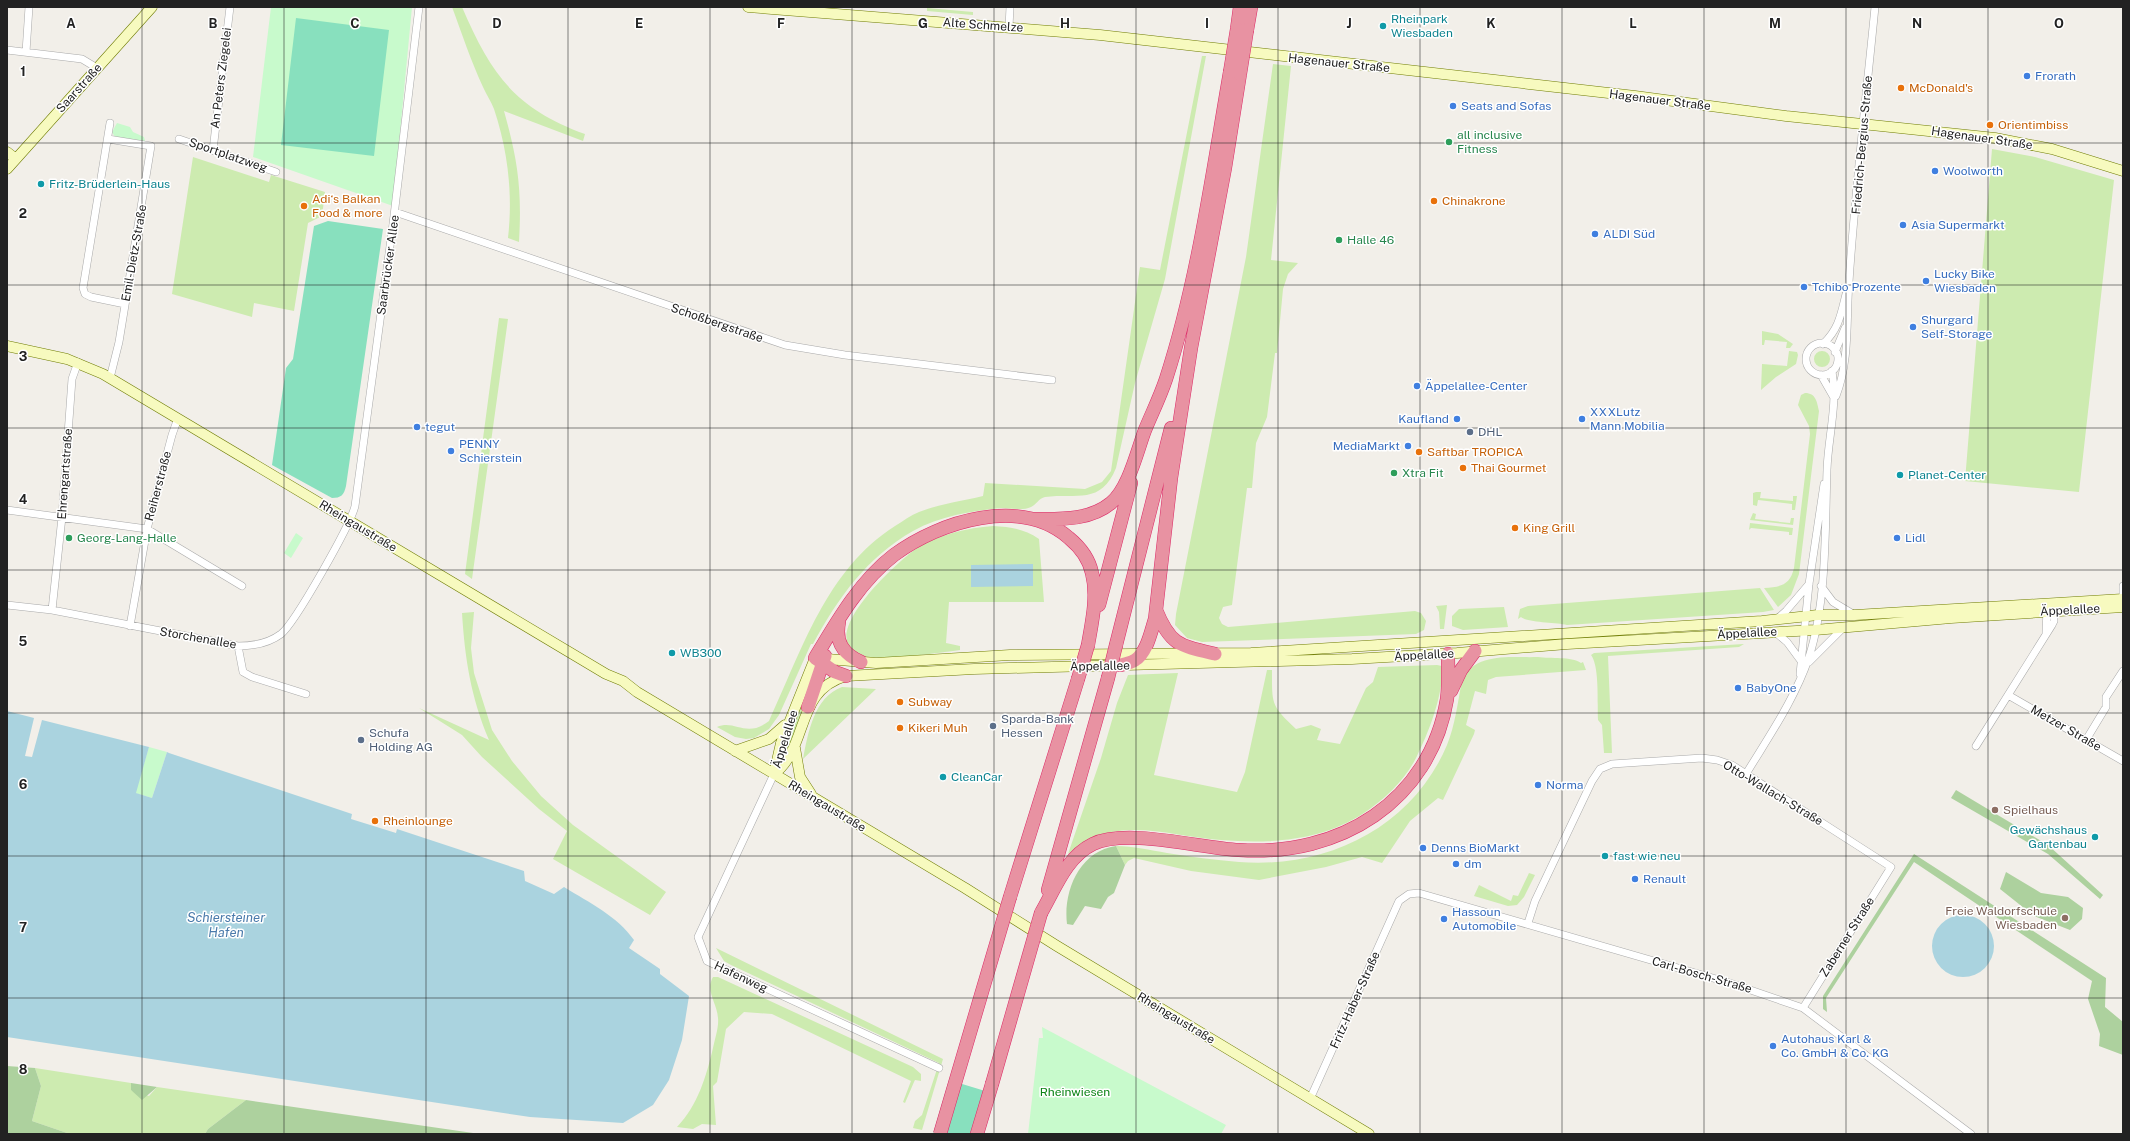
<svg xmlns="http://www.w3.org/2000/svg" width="2130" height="1141" font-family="'Public Sans',sans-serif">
<rect width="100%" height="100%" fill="#f2efe9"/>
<path fill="#cdebb0" d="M452,7H462C491,74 514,108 585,134L583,141L504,111C518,161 522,190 519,242L508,238C513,194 508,151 494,109C491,101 486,94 483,87C471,61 462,34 452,7Z
M927,8L973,12V15L927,11Z
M1202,56H1206L1165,279L1135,383L1116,468C1101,505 1077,493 1045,497C1039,498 1036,505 1031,507C1023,511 1009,508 1001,508C971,511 940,516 913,531C867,557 838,598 813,644H811L779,715L769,729L754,738L746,739L735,737L717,727C735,719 746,739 769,721C802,650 826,570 895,526C903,521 911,515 919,512C939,504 962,501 983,496L985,483L1085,489L1102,482L1111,471L1140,267L1160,270Z
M1273,64L1291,66L1271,260L1298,263L1288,274L1283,289L1277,353H1275L1267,417L1256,443L1252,488H1247L1232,605L1223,607L1219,618L1222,624L1228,627L1415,611L1421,613L1426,621L1424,630L1416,634L1202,642L1187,638L1175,625L1176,614L1246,257Z
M1992,149L2035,157L2114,180L2079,492L1965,481Z
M193,157L269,182L271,175L325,192L322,216L308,223L294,311L254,303L252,317L172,294Z
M499,318L508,319L472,579L465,574Z
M1762,331L1778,334L1793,344L1790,348H1786L1787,342L1765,340L1764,345H1762Z
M1814 359a8 8 0 1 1 16 0a8 8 0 1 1-16 0Z
M1789,351L1797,352L1798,355L1796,364L1776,377L1761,390L1762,364L1787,366Z
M1805,393C1816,393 1817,402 1819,411L1799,574L1791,595L1778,607L1764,588C1781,587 1790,585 1794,568L1810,434L1809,426L1798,405L1801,395Z
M1756,492H1761L1760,498L1793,501V496H1797L1795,510H1792V504L1758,500L1757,506L1753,505V493Z
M1753,513L1756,514L1755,519L1790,523L1791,518H1794L1793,525L1750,520Z
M1750,523L1793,528L1792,535H1789V532L1751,528L1749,530Z
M993,526C1011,527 1024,529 1039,539L1044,602H949L946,643L960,646V650C939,653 875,662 857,655C851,653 850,649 848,644C836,619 897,562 917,548C940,534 967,528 993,526Z
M1760,588L1774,610L1763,612L1567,625C1556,622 1528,623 1521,617L1518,619L1520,609L1528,606Z
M1447,605L1444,629H1440L1439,612L1436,606Z
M1504,607L1508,627L1463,630L1452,626V616L1459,609Z
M474,612L471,648L474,673L492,730L512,761L541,796L573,825L666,892L650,915L553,859L567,831L539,809L482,757L462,735L419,708L489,740C471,697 465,660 462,613Z
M1744,644L1739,647L1608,656L1612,753H1604L1602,725L1598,720C1597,705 1600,667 1591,655L1594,653Z
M1538,657C1551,659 1571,656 1581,663L1583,662L1586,670L1496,677L1488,680L1486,694L1475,691L1466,725L1475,730L1474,734L1443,800L1438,798L1410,821L1382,863L1362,857L1326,867L1259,880L1191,871L1134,858L1128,861L1125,865L1116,846C1133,846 1150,850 1167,853C1191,857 1215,860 1239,862C1326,869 1412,828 1447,745C1455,726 1458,701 1462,680C1475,652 1511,658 1538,657Z
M1437,665L1442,666C1444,693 1429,732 1417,756C1406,779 1385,799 1364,813C1321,841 1271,844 1221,840C1166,836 1115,813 1068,854L1101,758L1117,703L1128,675L1178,673L1154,775L1237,792L1245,772L1267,670H1272C1272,705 1271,705 1296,729L1311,725L1321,729L1317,740L1340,744L1366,688L1373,682L1378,667Z
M813,680L787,755L785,759L779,755L789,728Z
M842,687L876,689L803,759C808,733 814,697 842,687Z
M1529,873L1535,875L1524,897L1517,905L1508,906L1474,896L1479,885L1511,901L1513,895L1518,896Z
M716,948L943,1059L922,1130L913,1128L915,1121L922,1115L939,1063L731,965L724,961Z
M713,977H718L913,1067L921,1074V1081L915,1080L914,1082L905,1103L903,1102L911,1081L772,1014L744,1012L726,1029L717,1082L713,1086L716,1125L702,1124L693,1129L677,1127C698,1105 706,1077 713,1048C715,1038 719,1027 718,1018C717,1003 705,991 713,977Z
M35,1068L131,1083V1090L149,1096L157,1087L246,1100L208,1129L205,1134H70L32,1121L41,1086Z"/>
<path fill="#add19e" d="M1956,790L2048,845L2103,895L2100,899L2048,854L1951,798Z
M1116,846L1125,865L1114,893L1108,897L1101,909L1085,906L1073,925L1067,924C1063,892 1079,851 1116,846Z
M1914,854L2106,978L2105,1007L2123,1022V1055L2099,1046L2100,1034L2088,999L2092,981L1914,862L1826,998L1827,1012L1823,1009V996Z
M2006,872L2041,893L2068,897L2083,908L2082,919L2070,930L2034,916L2000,889Z
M7,1066L35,1068L41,1086L32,1121L70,1134H7Z
M131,1083L157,1087L142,1100L131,1090Z
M246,1100L480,1134H205L208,1129Z"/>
<path fill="#c8facc" d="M271,7H412L393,206L253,157Z
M117,123L130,127L133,132L144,137L145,141L115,137L112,132Z
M296,533L303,538L291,558L284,553Z
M149,747L167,752L152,798L135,793Z
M1042,1027L1226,1125L1221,1134H1028L1039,1038H1043Z"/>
<path fill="#88e0be" d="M296,18L389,30L374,156L281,145Z
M328,221L383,229L346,486C344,495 341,498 332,498L272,465L286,368L293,359L314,226Z
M949,1080L995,1094L983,1134H933Z"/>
<path fill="#aad3df" d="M1033,564V586L971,587V565Z
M7,711L34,718L25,756L32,757L42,720L149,747L136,793L152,798L167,752L169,753L352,814L351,819L396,833L397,829L524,871L525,881L554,894L564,887C590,903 617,916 634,940L629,948L660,969V974L689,996L682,1040L669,1080L653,1105L623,1123L530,1117L7,1037Z
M1932 946a31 31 0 1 1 62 0a31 31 0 1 1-62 0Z"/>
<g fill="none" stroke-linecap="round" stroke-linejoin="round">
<g stroke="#a9a9a9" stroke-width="8">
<path id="street" d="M1009,27L1010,7
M7,50L82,59L97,68
M26,52L29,7
M110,123L83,288L85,294L91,297L125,304
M108,139L151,146L119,342L110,378
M179,139L276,172
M213,150L230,7
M395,212L785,345L845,355L1052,380
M1806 359a16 16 0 1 1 32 0a16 16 0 1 1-32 0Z
M1823,344C1839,329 1841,314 1846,294
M1835,352L1845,328
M1821,375L1833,396
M1836,396C1850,360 1846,320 1849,282C1855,190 1866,99 1875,7
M7,510L147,529L242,586
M1821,586L1833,602L1853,614
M2123,586V598
M7,605L52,610L238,646C253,646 269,643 281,634C295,623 351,524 355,506L393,224L419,7
M52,610L62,517L72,379L78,362
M1777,619L1786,611L1809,584
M130,626L147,529L172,435L178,418
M1775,632L1787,642L1801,661
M2046,634L2047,608
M238,646L243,672L252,677L306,694
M1809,662L1844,627
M1800,674L1809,584L1824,484
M2008,695L2123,761
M2086,740L2106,707V697L2123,671
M1976,746L2052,625L2054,621L2053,608
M774,774L698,937L707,961L939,1068
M1746,774C1769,736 1795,699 1809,657C1827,601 1825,529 1827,470C1828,437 1838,405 1832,371
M1528,923L1535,901L1592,781L1600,769L1612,764L1702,758L1717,760L1732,765L1891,867L1803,1008
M1310,1099L1399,901L1409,894L1419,893L1730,983L1803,1008L1971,1134"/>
</g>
<g stroke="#707d05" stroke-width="11">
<path id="secondary" d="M748,7L1100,35L1635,96L1786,116L1995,138L2052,149L2123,171
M7,152L16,159
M7,169L152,7
M7,346L67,359L103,374L606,674L623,681L637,692L965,888L1057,946L1369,1134
M795,748L800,777L811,794
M735,751L769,739L785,725
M774,774L781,743L815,658L876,663L1010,655L1251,653L1762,621L1818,615H1855L2123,599
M774,774C810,746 794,691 846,676L974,669L1352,659L1457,653L1567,644L1815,630L1951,618L2123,607"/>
</g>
<g stroke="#dc2a67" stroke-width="14">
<path id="highway" d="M1237,29L1240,7
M1247,30L1251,7
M1033,519C1060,519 1089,521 1111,503C1129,488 1137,451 1145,430C1152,413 1160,397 1166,379C1198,280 1212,175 1230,72
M1099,605L1131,483
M1156,610C1170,645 1180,646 1215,654
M839,622C835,642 843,654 861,662
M1116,645L1171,428
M1120,665C1125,664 1131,663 1135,660C1147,653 1151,631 1155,619L1171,478L1191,348L1225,168L1240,74
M846,676L835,672L815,658C837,621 860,581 894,555C940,521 1021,496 1069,538C1080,547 1089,559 1092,573C1098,596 1092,622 1088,645
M1451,691L1461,670L1475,651
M808,707L825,656
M1048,890L1108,678
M1010,897L1078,679
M1041,913C1055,889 1066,857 1093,844C1127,828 1200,848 1239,850C1339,857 1430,802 1447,699C1449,684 1448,669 1448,654
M977,1134L992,1084"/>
</g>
<use href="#street" stroke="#fff" stroke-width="7"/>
<use href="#secondary" stroke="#f7fabf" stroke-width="10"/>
<use href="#highway" stroke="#e892a2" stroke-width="13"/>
<g stroke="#dc2a67" stroke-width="14" stroke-linecap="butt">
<path id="highway-bridge" d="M1230,72L1237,29
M1240,74L1247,30
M1108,678L1116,645
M1078,679L1088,645
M992,1084L1041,913
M940,1134L1010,897"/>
</g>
<use href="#highway-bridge" stroke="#e892a2" stroke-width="13"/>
</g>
<path fill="none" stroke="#222" stroke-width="1" stroke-opacity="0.55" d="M142,7V1134M284,7V1134M426,7V1134M568,7V1134M710,7V1134M852,7V1134M994,7V1134M1136,7V1134M1278,7V1134M1420,7V1134M1562,7V1134M1704,7V1134M1846,7V1134M1988,7V1134M7,143H2123M7,285H2123M7,428H2123M7,570H2123M7,713H2123M7,856H2123M7,998H2123"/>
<g fill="#0f9aa8" stroke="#fff" stroke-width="1.5">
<circle cx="1383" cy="26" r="4"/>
<circle cx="41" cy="184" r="4"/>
<circle cx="1900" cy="475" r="4"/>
<circle cx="672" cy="653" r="4"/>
<circle cx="943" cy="777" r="4"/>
<circle cx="2095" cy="837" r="4"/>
<circle cx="1605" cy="856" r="4"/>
</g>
<g fill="#3f7fe0" stroke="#fff" stroke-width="1.5">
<circle cx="2027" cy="76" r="4"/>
<circle cx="1453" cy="106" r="4"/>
<circle cx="1935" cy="171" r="4"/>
<circle cx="1903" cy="225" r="4"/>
<circle cx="1595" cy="234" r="4"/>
<circle cx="1926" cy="281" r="4"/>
<circle cx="1804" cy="287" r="4"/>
<circle cx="1913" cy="327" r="4"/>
<circle cx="1417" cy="386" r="4"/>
<circle cx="1457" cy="419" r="4"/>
<circle cx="1582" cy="419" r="4"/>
<circle cx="417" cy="427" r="4"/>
<circle cx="1408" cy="446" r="4"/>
<circle cx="451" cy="451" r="4"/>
<circle cx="1897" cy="538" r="4"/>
<circle cx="1738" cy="688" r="4"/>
<circle cx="1538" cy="785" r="4"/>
<circle cx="1423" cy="848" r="4"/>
<circle cx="1456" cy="864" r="4"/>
<circle cx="1635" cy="879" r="4"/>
<circle cx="1444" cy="919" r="4"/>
<circle cx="1773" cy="1046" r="4"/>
</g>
<g fill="#e8710a" stroke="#fff" stroke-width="1.5">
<circle cx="1901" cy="88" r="4"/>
<circle cx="1990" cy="125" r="4"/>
<circle cx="1434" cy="201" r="4"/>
<circle cx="304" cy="206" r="4"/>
<circle cx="1419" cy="452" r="4"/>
<circle cx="1463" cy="468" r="4"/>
<circle cx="1515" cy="528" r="4"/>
<circle cx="900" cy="702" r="4"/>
<circle cx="900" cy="728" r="4"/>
<circle cx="375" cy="821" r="4"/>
</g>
<g fill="#2e9e5b" stroke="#fff" stroke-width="1.5">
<circle cx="1449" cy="142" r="4"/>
<circle cx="1339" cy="240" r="4"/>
<circle cx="1394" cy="473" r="4"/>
<circle cx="69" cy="538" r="4"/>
</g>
<g fill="#5c6f8a" stroke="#fff" stroke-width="1.5">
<circle cx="1470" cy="432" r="4"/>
<circle cx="993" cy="726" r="4"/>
<circle cx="361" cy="740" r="4"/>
</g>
<g fill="#8d6e63" stroke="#fff" stroke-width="1.5">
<circle cx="1995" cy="810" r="4"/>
<circle cx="2065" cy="918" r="4"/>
</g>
<g text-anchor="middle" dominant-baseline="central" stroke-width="3" stroke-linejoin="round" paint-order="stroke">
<g font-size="12" fill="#0d838f" stroke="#fff" text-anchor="start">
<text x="1391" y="19">Rheinpark<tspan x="1391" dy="14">Wiesbaden</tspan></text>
<text x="49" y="184">Fritz-Brüderlein-Haus</text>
<text x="1908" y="475">Planet-Center</text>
<text x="680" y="653">WB300</text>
<text x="951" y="777">CleanCar</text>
<text x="2087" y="830" text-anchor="end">Gewächshaus<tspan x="2087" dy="14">Gartenbau</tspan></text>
<text x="1613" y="856">fast wie neu</text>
</g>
<g font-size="12" fill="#222" stroke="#fff">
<text transform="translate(983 25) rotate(4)">Alte Schmelze</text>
<text transform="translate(1339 63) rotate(6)">Hagenauer Straße</text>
<text transform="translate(221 78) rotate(-83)">An Peters Ziegelei</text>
<text transform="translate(79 88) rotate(-48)">Saarstraße</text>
<text transform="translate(1660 100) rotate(7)">Hagenauer Straße</text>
<text transform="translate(1982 138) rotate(8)">Hagenauer Straße</text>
<text transform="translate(1862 145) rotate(-85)">Friedrich-Bergius-Straße</text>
<text transform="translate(228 155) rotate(19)">Sportplatzweg</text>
<text transform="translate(134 253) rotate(-80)">Emil-Dietz-Straße</text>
<text transform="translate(388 265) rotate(-82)">Saarbrücker Allee</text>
<text transform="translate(717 323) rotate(19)">Schoßbergstraße</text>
<text transform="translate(65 474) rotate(-86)">Ehrengartstraße</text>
<text transform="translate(158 486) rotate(-75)">Reiherstraße</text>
<text transform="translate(358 526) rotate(31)">Rheingaustraße</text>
<text transform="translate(2070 610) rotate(-3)">Äppelallee</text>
<text transform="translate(1747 633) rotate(-3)">Äppelallee</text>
<text transform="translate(198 638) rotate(10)">Storchenallee</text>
<text transform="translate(1424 655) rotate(-3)">Äppelallee</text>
<text transform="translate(1100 666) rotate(-1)">Äppelallee</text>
<text transform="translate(2066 728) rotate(30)">Metzer Straße</text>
<text transform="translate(785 739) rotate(-73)">Äppelallee</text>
<text transform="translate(1773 793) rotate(31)">Otto-Wallach-Straße</text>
<text transform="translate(827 806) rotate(31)">Rheingaustraße</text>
<text transform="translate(1847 937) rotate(-58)">Zaberner Straße</text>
<text transform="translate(1702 975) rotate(16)">Carl-Bosch-Straße</text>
<text transform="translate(741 977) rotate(25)">Hafenweg</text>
<text transform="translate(1355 1000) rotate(-66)">Fritz-Haber-Straße</text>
<text transform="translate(1176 1018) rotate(31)">Rheingaustraße</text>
</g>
<g font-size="12" fill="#366cbe" stroke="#fff" text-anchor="start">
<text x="2035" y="76">Frorath</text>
<text x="1461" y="106">Seats and Sofas</text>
<text x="1943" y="171">Woolworth</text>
<text x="1911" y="225">Asia Supermarkt</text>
<text x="1603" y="234">ALDI Süd</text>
<text x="1934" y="274">Lucky Bike<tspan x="1934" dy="14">Wiesbaden</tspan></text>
<text x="1812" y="287">Tchibo Prozente</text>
<text x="1921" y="320">Shurgard<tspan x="1921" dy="14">Self-Storage</tspan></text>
<text x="1425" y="386">Äppelallee-Center</text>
<text x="1590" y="412">XXXLutz<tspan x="1590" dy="14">Mann Mobilia</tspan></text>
<text x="1449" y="419" text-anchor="end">Kaufland</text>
<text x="425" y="427">tegut</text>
<text x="459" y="444">PENNY<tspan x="459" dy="14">Schierstein</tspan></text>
<text x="1400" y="446" text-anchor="end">MediaMarkt</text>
<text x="1905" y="538">Lidl</text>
<text x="1746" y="688">BabyOne</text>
<text x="1546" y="785">Norma</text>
<text x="1431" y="848">Denns BioMarkt</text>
<text x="1464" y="864">dm</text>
<text x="1643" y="879">Renault</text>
<text x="1452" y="912">Hassoun<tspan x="1452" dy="14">Automobile</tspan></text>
<text x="1781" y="1039">Autohaus Karl &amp;<tspan x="1781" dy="14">Co. GmbH &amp; Co. KG</tspan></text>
</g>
<g font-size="12" fill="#c56008" stroke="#fff" text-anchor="start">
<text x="1909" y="88">McDonald's</text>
<text x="1998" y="125">Orientimbiss</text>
<text x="312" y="199">Adi‘s Balkan<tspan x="312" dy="14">Food &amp; more</tspan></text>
<text x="1442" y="201">Chinakrone</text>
<text x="1427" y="452">Saftbar TROPICA</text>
<text x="1471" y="468">Thai Gourmet</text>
<text x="1523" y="528">King Grill</text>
<text x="908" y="702">Subway</text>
<text x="908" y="728">Kikeri Muh</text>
<text x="383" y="821">Rheinlounge</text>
</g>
<g font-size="12" fill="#27864d" stroke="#fff" text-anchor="start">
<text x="1457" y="135">all inclusive<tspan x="1457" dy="14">Fitness</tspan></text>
<text x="1347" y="240">Halle 46</text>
<text x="1402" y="473">Xtra Fit</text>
<text x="77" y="538">Georg-Lang-Halle</text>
</g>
<g font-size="12" fill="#4e5e75" stroke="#fff" text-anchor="start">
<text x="1478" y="432">DHL</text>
<text x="1001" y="719">Sparda-Bank<tspan x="1001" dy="14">Hessen</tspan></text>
<text x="369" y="733">Schufa<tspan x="369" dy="14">Holding AG</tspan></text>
</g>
<g font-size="12" fill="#785e54" stroke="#fff" text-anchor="start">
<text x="2003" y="810">Spielhaus</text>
<text x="2057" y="911" text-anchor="end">Freie Waldorfschule<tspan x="2057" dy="14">Wiesbaden</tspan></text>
</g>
<g font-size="12" fill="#0c8416" stroke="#fff">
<text x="1075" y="1092">Rheinwiesen</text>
</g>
<g font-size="13" font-style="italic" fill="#4a7aab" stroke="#fff">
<text x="226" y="917">Schiersteiner<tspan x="226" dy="15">Hafen</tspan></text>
</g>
</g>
<g font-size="13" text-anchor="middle" font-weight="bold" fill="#222" stroke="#fff" stroke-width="3" stroke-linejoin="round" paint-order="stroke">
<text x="71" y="28">A</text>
<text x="213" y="28">B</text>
<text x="355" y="28">C</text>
<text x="497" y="28">D</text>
<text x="639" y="28">E</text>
<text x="781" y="28">F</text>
<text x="923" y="28">G</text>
<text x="1065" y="28">H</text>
<text x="1207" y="28">I</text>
<text x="1349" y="28">J</text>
<text x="1491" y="28">K</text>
<text x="1633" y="28">L</text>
<text x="1775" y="28">M</text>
<text x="1917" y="28">N</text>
<text x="2059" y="28">O</text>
<text x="23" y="76">1</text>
<text x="23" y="218">2</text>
<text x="23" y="361">3</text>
<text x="23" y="504">4</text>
<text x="23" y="646">5</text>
<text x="23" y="789">6</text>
<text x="23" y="932">7</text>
<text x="23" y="1074">8</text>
</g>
<rect width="2130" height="1141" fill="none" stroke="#222222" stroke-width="16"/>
</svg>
